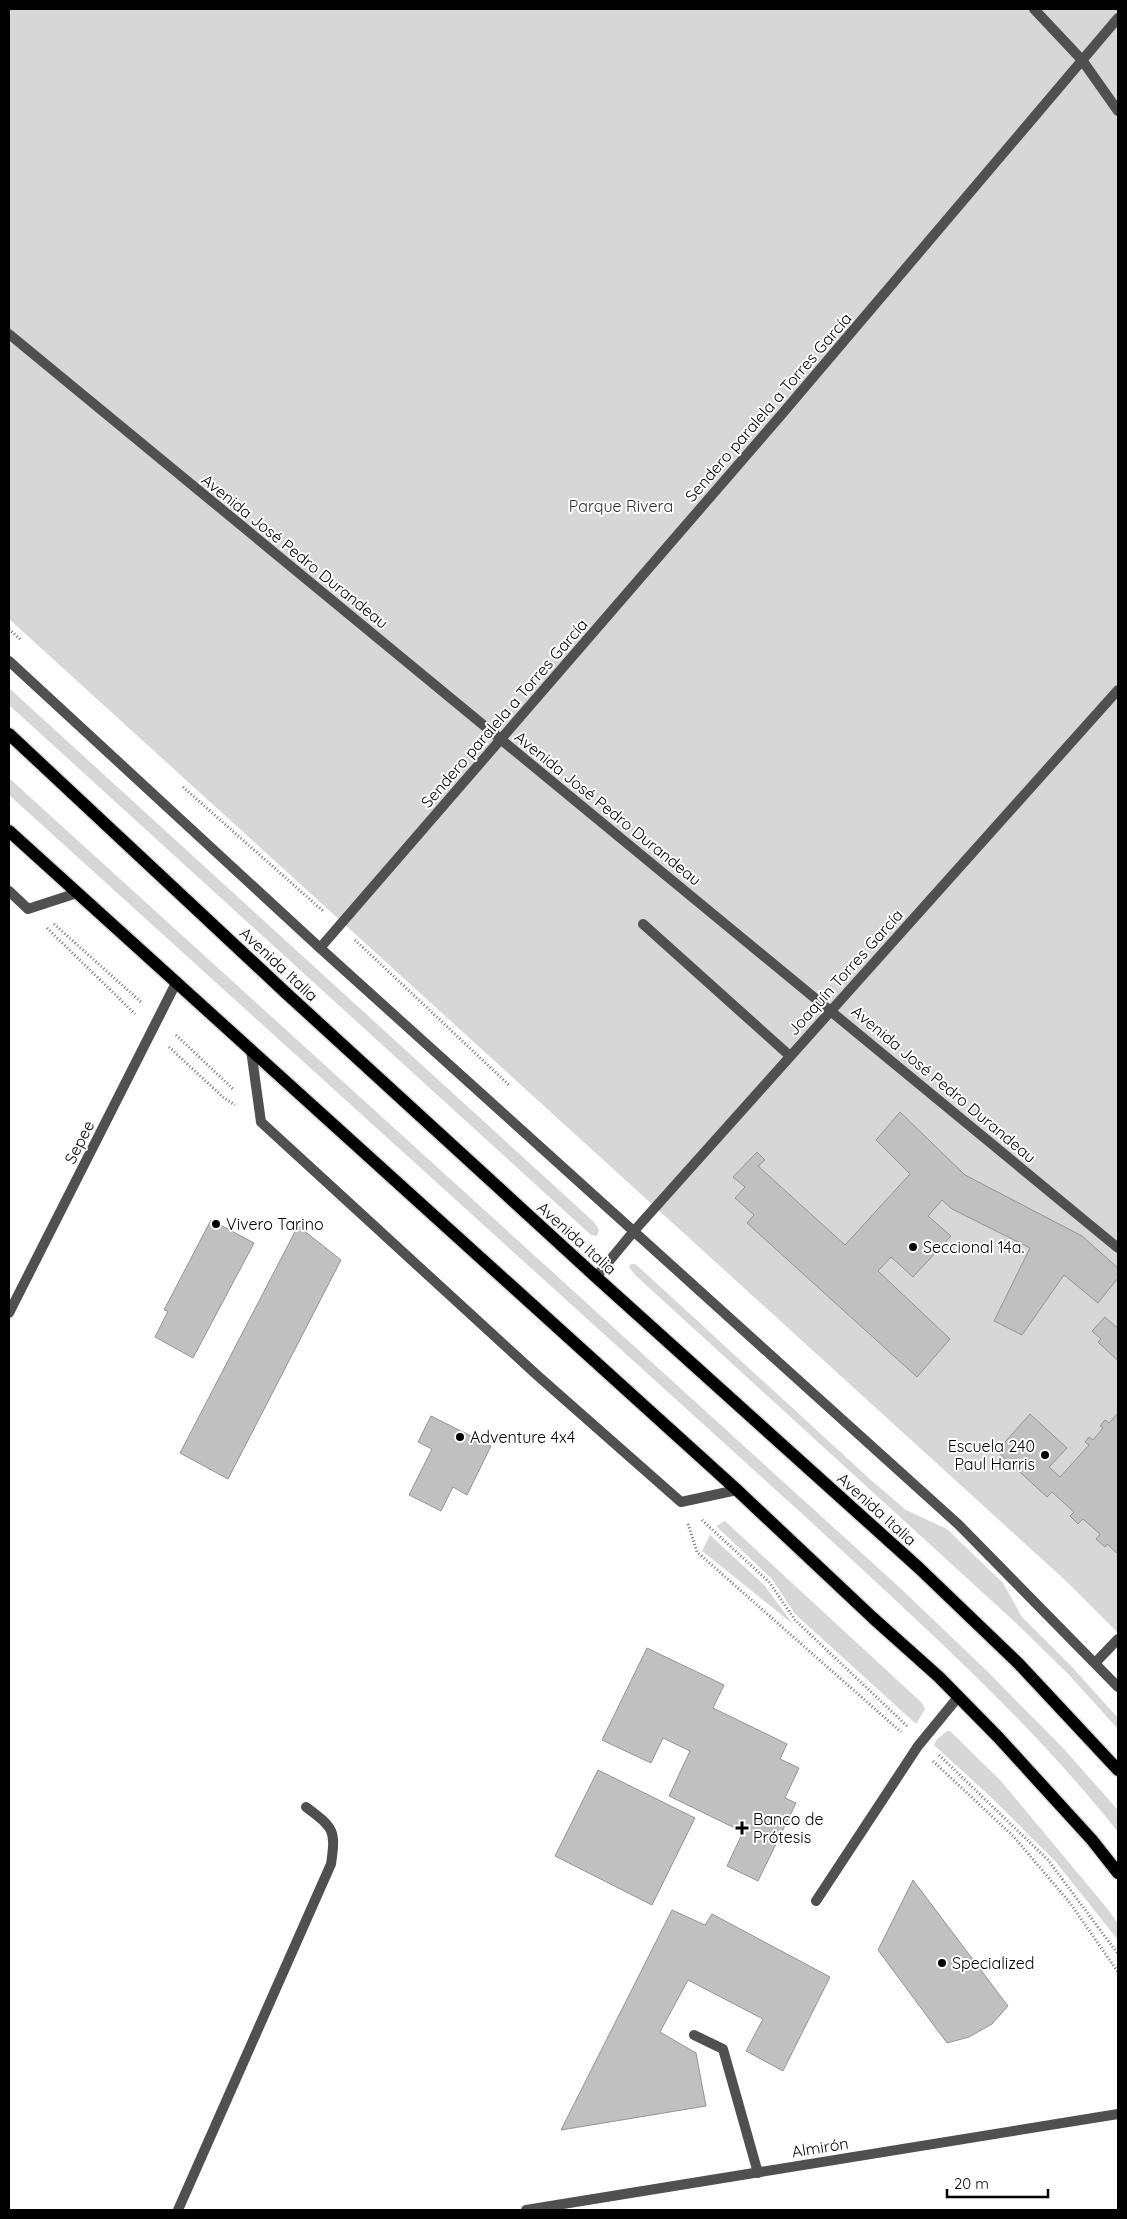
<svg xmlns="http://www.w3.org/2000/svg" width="1127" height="2219" font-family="Quicksand,sans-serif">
<rect width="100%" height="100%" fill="#fff"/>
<path fill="#d7d7d7" d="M9,9H1118V1633L1066,1581L9,619Z
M9,688L594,1222L599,1230L597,1236L591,1235L9,705Z
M9,778L898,1586L987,1671L1063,1748L1118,1810V1832C1027,1717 916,1620 809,1520L9,795Z
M631,1264H635L641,1269L872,1481L906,1510L947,1529L1003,1583L1022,1617L1073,1668L1118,1718V1729L1069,1675L1016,1623L635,1275L629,1267Z
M725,1521L922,1703L925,1709L916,1724L795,1614L772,1579L716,1526Z
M710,1535L765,1586L793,1624L702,1551Z
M947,1731H950L1001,1781L1106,1907L1118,1923V1940L1055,1861L991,1797L934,1745L937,1739Z"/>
<path fill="#c0c0c0" stroke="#949494" d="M900,1112L965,1175L1082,1236L1118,1268V1278L1098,1303L1064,1275L1022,1335L994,1321L1030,1248L952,1209L942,1200L928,1216L951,1236L913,1277L891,1257L878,1271L950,1339L917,1377L747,1223L754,1215L735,1198L745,1187L733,1177L757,1152L765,1160L758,1166L845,1245L910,1174L876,1140Z
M211,1220L254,1243L193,1358L155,1337L168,1311L164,1310Z
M298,1226L341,1260L228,1479L180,1453Z
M1105,1317L1116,1327L1118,1325V1361L1098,1342L1101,1339L1092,1331Z
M1118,1413V1554L1107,1544L1105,1547L1096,1539L1100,1534L1083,1519L1078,1524L1070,1516L1074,1512L1052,1492L1047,1497L997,1451L1030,1414L1067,1448L1049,1467L1060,1477L1089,1445L1085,1442L1089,1437L1093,1440L1103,1428L1100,1426L1105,1420L1109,1423Z
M431,1416L491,1446L467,1495L453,1487L441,1511L409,1495L432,1449L418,1442Z
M647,1648L724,1685L713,1708L787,1744L780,1759L799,1768L785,1798L796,1803L758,1881L727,1866L743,1832L669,1796L690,1751L663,1738L651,1763L602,1740Z
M598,1770L695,1818L652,1905L555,1856Z
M913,1880L1008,2006L992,2024L969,2037L947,2043L878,1950Z
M672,1910L705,1925L712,1914L830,1977L783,2071L746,2051L763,2019L688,1980L660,2032L696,2053L706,2106L561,2130Z"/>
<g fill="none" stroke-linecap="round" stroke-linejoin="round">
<g stroke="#dbdbdb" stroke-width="15">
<path id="primary" d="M9,734L286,993L596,1277L919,1568L1019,1664L1118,1770
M9,831L737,1490L873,1618L939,1677L998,1737L1092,1840L1118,1873"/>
</g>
<path stroke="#727272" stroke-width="3" stroke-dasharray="1 2.5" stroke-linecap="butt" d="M9,629L21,640
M183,787L323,911
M54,924L142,1003
M47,928L135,1014
M355,940L509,1085
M176,1035L233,1089
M169,1047L224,1098L235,1105
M702,1520L769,1582L795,1620L907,1726
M688,1524L697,1552L901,1732
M939,1755L1048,1860L1118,1954
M933,1761L1014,1837L1070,1903L1118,1972"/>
<path stroke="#505050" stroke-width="10" d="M9,334L1118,1248
M643,924L790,1056
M320,948L501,739
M634,1231L1118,690
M1096,1662L1118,1639
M816,1901L918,1746L959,1696
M694,2035L723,2049L758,2173"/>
<path stroke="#505050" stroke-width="10" d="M1034,9L1082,60L1118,111
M9,661L320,948L959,1525L1118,1687
M501,739L782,414L1118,18
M9,891L28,909L77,893
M251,1050L261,1122L538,1376L681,1502L737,1490
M596,1277L634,1231
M9,1313L176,983
M178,2210L331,1864C336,1830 334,1828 306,1807
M526,2210L1118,2114"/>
<use href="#primary" stroke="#000" stroke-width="12"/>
</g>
<g fill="#000" stroke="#fff" stroke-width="2">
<circle cx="216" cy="1224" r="5"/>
<circle cx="913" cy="1247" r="5"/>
<circle cx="460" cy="1437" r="5"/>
<circle cx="1045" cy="1455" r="5"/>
<path d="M739.5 1820.5h5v5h5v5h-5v5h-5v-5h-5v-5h5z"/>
<circle cx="942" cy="1963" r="5"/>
</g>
<g text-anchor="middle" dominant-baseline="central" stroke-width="4" stroke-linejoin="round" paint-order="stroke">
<g font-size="16" fill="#000" stroke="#fff">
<text transform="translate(768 407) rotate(-49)">Sendero paralela a Torres García</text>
<text transform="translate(295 551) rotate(39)">Avenida José Pedro Durandeau</text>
<text transform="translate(504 713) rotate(-49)">Sendero paralela a Torres García</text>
<text transform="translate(608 808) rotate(39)">Avenida José Pedro Durandeau</text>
<text transform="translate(279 964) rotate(43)">Avenida Italia</text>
<text transform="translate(845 972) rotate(-48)">Joaquín Torres García</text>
<text transform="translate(944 1084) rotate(40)">Avenida José Pedro Durandeau</text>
<text transform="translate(79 1142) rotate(-63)">Sepee</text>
<text transform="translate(577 1238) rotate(42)">Avenida Italia</text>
<text transform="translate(877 1509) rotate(42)">Avenida Italia</text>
<text transform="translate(820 2147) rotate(-9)">Almirón</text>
</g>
<g font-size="16" fill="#2e2e2e" stroke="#fff">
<text x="621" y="506">Parque Rivera</text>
</g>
<g font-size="16" fill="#000" stroke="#fff" text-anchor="start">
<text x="226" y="1224">Vivero Tarino</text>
<text x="923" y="1247">Seccional 14a.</text>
<text x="470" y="1437">Adventure 4x4</text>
<text x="1035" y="1446" text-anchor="end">Escuela 240<tspan x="1035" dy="18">Paul Harris</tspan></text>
<text x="753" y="1819">Banco de<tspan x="753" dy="18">Prótesis</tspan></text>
<text x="952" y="1963">Specialized</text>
</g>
</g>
<rect width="1127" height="2219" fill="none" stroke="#000000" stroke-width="20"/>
<path d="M947 2189v8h101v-8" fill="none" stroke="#000000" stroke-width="2.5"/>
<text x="954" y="2189" font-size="15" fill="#000000" stroke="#ffffff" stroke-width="4" paint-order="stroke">20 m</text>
</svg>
